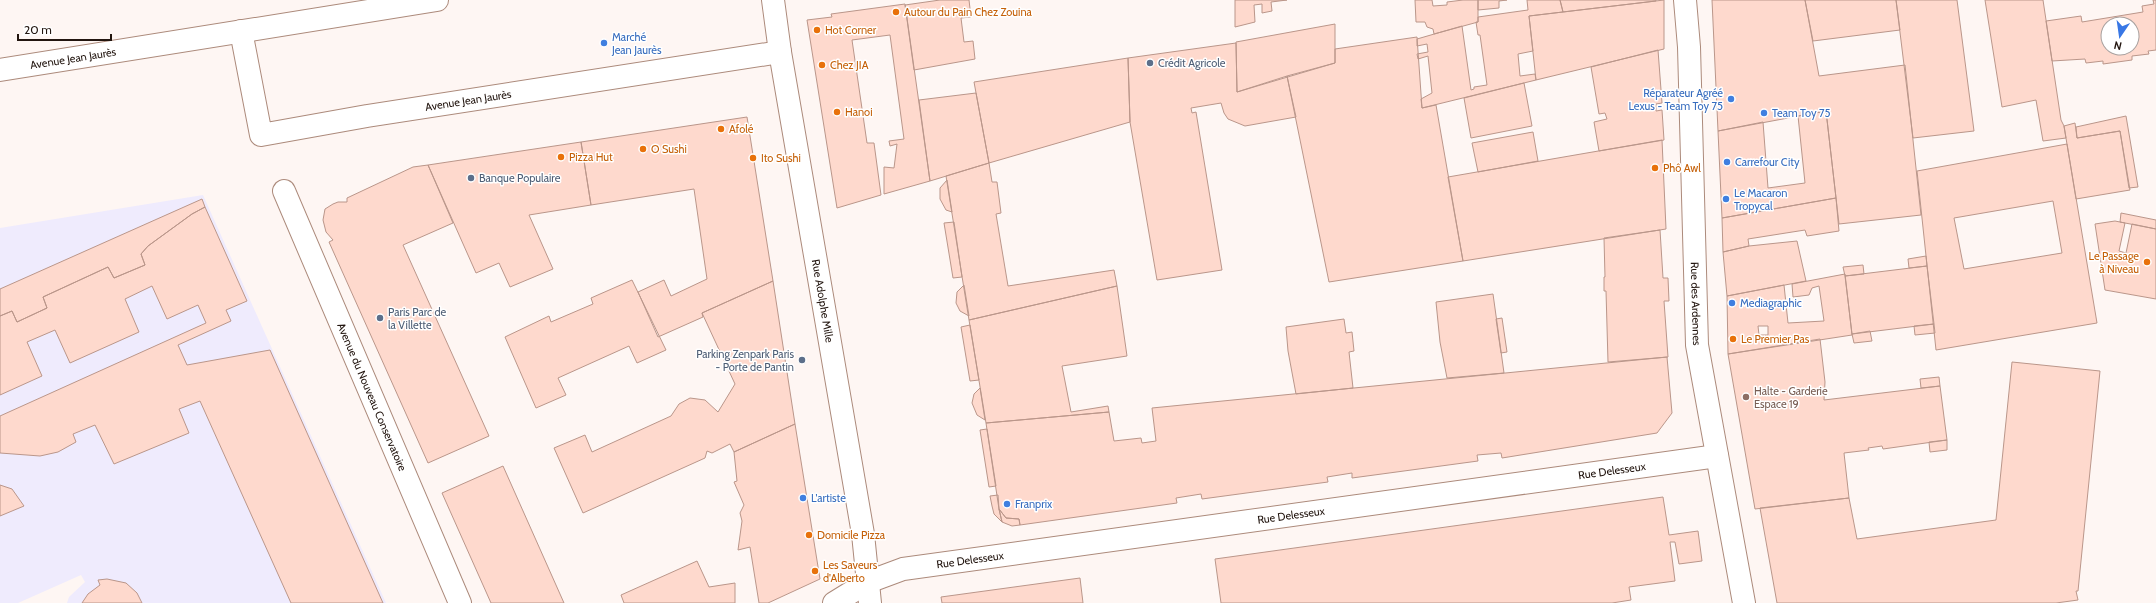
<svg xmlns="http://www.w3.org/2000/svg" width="2156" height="603" font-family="Cabin,sans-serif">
<rect width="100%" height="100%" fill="#fef6f3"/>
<path fill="#efebfd" d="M203,195L386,603H67L69,597L85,582L81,575L18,603H0V228Z"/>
<path fill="#fed9cd" stroke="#ba968a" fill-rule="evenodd" d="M940,0H969L971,17L961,18L964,42L973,41L975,59L914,70L905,5Z
M1235,0H1287L1271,2L1272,11L1262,13V4L1254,5L1255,22L1235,27Z
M1415,0H1432L1433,6L1447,5V2L1463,0H1478V22L1434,34L1433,29L1427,27L1425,22H1416Z
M1478,0H1507L1499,1V8L1478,10Z
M1527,0H1560L1563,12L1529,16L1533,51L1518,54L1520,76L1535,74L1536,80L1422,108L1421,99L1432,93L1428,56L1418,59L1417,54L1428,52L1427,44L1417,46V39L1462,26L1471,90L1474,89V87L1487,85L1480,35H1478L1476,22H1478V17L1528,10Z
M1560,0H1656V1L1563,12Z
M1664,0V49L1536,80L1529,16Z
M1712,0H1805L1819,76L1905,65L1921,215L1839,224L1826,111L1718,131Z
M1805,0H1896L1900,30L1813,41Z
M1896,0H1957L1974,131L1913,138Z
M1985,0H2043L2061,120L2064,126L2066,138L2043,141L2036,100L2002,107Z
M2153,0H2156V50L2148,51L2149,54L2132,56V60L2103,64V61L2086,63L2085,59L2052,61L2046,21L2081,16L2082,22L2143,12L2142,6L2154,4ZM2108,24H2132V48H2108Z
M905,4L930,181L884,194V167L894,168L897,144L890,146L889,141L904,139L890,35L852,40L867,143H874L881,195L837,208L807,20L832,17L831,14Z
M1335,24V63L1237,92L1236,42Z
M1417,37L1422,108L1436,105L1463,261L1329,282L1287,76L1335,63V49Z
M1236,43L1237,92L1287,76L1296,117L1245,126L1228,119L1224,113L1221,103L1191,108L1192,113L1196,112L1222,270L1157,280L1130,122L1128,58Z
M1658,50L1662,103L1656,104V111L1662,110L1664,140L1599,151L1594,122L1607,119L1605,113L1599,114L1591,67Z
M1128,58L1130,122L989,163L974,82Z
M1524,83L1532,126L1471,138L1464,98Z
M976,93L989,163L930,181L919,100Z
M1826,111L1836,198L1722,218L1718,131L1763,122L1768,188L1805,183L1798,116Z
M2126,116L2138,187L2129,188L2120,131L2077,138L2076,127Z
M747,117L773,281L702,313L703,317L658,337L638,292L664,280L671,296L707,279L694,189L591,205L581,142Z
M2075,123L2077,138L2120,131L2130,190L2076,199L2064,126Z
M1533,132L1538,161L1478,172L1472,143Z
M1662,140L1666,229L1463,261L1448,177Z
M581,142L591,205L529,215L553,269L510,287L499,263L476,273L428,165Z
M2067,144L2097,323L1936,350L1917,171ZM2053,201L2062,253L1964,269L1954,218Z
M989,163L992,182H997L1001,213L996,214L1008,286L1114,270L1117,286L969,320L946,176Z
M428,165L453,223L403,245L489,436L428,463L329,242L333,240L326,232L323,220L325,209L333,204L338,202H347V198L413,167Z
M947,180L952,212L946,210L940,199V188Z
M1836,198L1839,231L1807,236L1805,230L1748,239L1749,246L1723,252L1722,218Z
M202,199L205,207L192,214L148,246L141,254L145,265L114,278L108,267L43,297L47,308L17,322L12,311L0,316V289Z
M205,207L247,301L226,310L231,321L178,345L187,365L270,350L383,603H291L200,401L179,409L189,433L114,464L95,425L73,434L76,442L58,452L40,456L0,453V416L206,323L198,305L167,319L152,286L125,299L139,332L70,363L55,330L27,342L42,376L0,395V316L12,311L17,322L47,308L43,297L108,267L114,278L145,265L141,254L148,246L192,214Z
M2121,213L2156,220V229L2120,222Z
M2115,221L2125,223L2119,251L2126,253L2132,224L2156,229V299L2105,290L2095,224Z
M954,222L962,277L953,278L944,223Z
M1660,230L1663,278H1668L1669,301H1664L1668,357L1608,362L1606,291H1604V277H1605L1604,238Z
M1797,241L1806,281L1727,296L1723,252L1749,246Z
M1926,256L1927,266L1909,268L1908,259Z
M1863,265L1864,274L1845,276L1843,267Z
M1927,266L1934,324L1852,334L1845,276Z
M1845,274L1852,335L1728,354L1727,296L1784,285L1788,323L1824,321L1819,286L1812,288L1809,295L1793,297L1792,284ZM1758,326H1768V335H1759Z
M632,280L666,350L637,363L629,346L558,378L566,395L536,408L505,337L549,316L551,322L593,304L591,298Z
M773,281L795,424L734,452L730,444L712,453L707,451L705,458L583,513L554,448L585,435L592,452L671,416L679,404L690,398L705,400L718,412L735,384L702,313Z
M964,285L969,316L960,311L956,303L957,292Z
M1117,286L1127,356L1062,366L1071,412L1108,406L1109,412L986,423L969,320Z
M1493,294L1504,373L1447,378L1440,342L1436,302Z
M1502,318L1507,352L1501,353L1496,319Z
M1344,319L1346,333L1352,332L1354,351L1349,352L1353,388L1296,394L1288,351L1286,327Z
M1934,324L1935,333L1915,335L1914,326Z
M970,325L979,380L970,381L961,327Z
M1870,331L1872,341L1854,343L1852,334Z
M1820,339L1825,382L1824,400L1940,386L1947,440L1883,449L1882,446L1868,448L1869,450L1844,453L1849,498L1755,509L1728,354Z
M1667,357L1672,413L1657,433L1502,458L1501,453L1477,455L1478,461L1352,478V473L1327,477L1328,482L1202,499L1201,494L1176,498L1177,503L1020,525L1019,519L1006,518L999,509L986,423L1109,412L1114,441L1141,438L1142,443L1156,441L1152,408Z
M2012,362L2100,371L2078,591H2076L2078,600L2056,603H1777L1760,508L1849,498L1857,539L1996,520Z
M1939,377L1940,386L1921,388L1920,379Z
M980,388L985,420L977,415L972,403L974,394Z
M795,424L820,579L768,603H759L750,547L738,550L742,521L740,513L744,505L734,482L737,481L734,452Z
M987,429L996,486L989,487L980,430Z
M1947,440V450L1930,452L1929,442Z
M503,466L564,603H491L442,493Z
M0,485L12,489L24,506L0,516Z
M998,495L999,509L1002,522L994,514L992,506L990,496Z
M1663,497L1669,535L1698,531L1702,561L1679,564L1675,542H1670L1675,581L1629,587L1631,600L1612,603H1221L1215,559Z
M999,509L1006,518L1019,519L1020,525L1012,526L1002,522Z
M697,561L709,587L735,583V603H624L621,595Z
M1080,578L1083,603H942L941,597Z
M107,579L126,583L137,593L142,603H82L88,594L100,585L98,580Z"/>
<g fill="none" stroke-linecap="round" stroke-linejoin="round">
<g stroke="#ac8a7b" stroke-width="24">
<g id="street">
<path id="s1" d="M773,0L780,52L863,534L870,603"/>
<path id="s2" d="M1685,0L1689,47L1697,345L1744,603"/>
<path id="s3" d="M241,31L261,135L367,116L780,52"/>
<path id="s4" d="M284,191L460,603"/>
<path id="s5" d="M834,603L868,582L903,569L1717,456"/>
</g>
</g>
<g stroke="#ac8a7b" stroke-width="24">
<g id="primary">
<path id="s6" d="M0,70L437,0"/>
</g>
</g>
<use href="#street" stroke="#fff" stroke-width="22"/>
<use href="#primary" stroke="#fff" stroke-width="22"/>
</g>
<g fill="#e8710a" stroke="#fff" stroke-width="1.5">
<circle cx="896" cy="12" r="4"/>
<circle cx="817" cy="30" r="4"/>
<circle cx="822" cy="65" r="4"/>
<circle cx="837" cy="112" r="4"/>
<circle cx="721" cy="129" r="4"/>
<circle cx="643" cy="149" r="4"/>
<circle cx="561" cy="157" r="4"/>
<circle cx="753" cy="158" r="4"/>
<circle cx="1655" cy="168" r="4"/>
<circle cx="2147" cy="262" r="4"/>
<circle cx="1733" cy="339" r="4"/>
<circle cx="809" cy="535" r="4"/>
<circle cx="815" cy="571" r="4"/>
</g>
<g fill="#3f7fe0" stroke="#fff" stroke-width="1.5">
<circle cx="604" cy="43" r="4"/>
<circle cx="1731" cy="99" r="4"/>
<circle cx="1764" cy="113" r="4"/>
<circle cx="1727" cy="162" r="4"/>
<circle cx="1726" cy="199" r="4"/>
<circle cx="1732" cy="303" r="4"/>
<circle cx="803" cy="498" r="4"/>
<circle cx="1007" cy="504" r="4"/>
</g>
<g fill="#5c6f8a" stroke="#fff" stroke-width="1.5">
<circle cx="1150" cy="63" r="4"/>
<circle cx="471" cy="178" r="4"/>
<circle cx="380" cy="318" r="4"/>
<circle cx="802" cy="360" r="4"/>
</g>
<circle fill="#8d6e63" stroke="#fff" stroke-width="1.5" cx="1746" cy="397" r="4"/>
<g text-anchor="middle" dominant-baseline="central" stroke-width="3" stroke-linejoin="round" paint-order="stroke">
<g font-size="11" fill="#c56008" stroke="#fff" text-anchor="start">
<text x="904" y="12">Autour du Pain Chez Zouina</text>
<text x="825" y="30">Hot Corner</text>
<text x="830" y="65">Chez JIA</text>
<text x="845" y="112">Hanoi</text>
<text x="729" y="129">Afolé</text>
<text x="651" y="149">O Sushi</text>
<text x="569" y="157">Pizza Hut</text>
<text x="761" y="158">Ito Sushi</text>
<text x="1663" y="168">Phô Awl</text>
<text x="2139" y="256" text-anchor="end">Le Passage<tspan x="2139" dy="13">à Niveau</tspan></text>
<text x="1741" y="339">Le Premier Pas</text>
<text x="817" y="535">Domicile Pizza</text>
<text x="823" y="565">Les Saveurs<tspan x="823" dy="13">d'Alberto</tspan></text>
</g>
<g font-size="11" fill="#366cbe" stroke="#fff" text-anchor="start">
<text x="612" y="37">Marché<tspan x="612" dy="13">Jean Jaurès</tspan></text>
<text x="1723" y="93" text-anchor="end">Réparateur Agréé<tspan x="1723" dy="13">Lexus - Team Toy 75</tspan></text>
<text x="1772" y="113">Team Toy 75</text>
<text x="1735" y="162">Carrefour City</text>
<text x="1734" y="193">Le Macaron<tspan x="1734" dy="13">Tropycal</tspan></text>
<text x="1740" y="303">Mediagraphic</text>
<text x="811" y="498">L'artiste</text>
<text x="1015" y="504">Franprix</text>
</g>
<g font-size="11" fill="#22150f" stroke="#fff">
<text stroke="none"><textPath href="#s6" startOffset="74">Avenue Jean Jaurès</textPath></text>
<text stroke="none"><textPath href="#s3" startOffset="316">Avenue Jean Jaurès</textPath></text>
<text stroke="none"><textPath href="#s1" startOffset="305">Rue Adolphe Mille</textPath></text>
<text stroke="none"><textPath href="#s2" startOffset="304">Rue des Ardennes</textPath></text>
<text stroke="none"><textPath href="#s4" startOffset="224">Avenue du Nouveau Conservatoire</textPath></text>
<text stroke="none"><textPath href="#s5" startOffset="793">Rue Delesseux</textPath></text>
<text stroke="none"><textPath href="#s5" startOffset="469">Rue Delesseux</textPath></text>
<text stroke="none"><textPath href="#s5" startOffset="145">Rue Delesseux</textPath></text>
</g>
<g font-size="11" fill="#4e5e75" stroke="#fff" text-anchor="start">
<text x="1158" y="63">Crédit Agricole</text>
<text x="479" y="178">Banque Populaire</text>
<text x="388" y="312">Paris Parc de<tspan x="388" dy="13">la Villette</tspan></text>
<text x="794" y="354" text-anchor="end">Parking Zenpark Paris<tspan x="794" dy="13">- Porte de Pantin</tspan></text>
</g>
<g font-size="11" fill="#785e54" stroke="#fff" text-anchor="start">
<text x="1754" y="391">Halte - Garderie<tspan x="1754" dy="13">Espace 19</tspan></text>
</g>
</g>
<g transform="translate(2120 36) rotate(193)"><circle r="19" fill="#ffffff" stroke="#a7a19f"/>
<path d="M0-3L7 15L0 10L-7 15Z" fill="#3877e5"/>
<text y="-6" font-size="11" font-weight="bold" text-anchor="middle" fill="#22150f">N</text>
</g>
<path d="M18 34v6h93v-6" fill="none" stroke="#22150f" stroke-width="2"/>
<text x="24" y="34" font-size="12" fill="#22150f" stroke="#ffffff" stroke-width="3" paint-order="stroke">20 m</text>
</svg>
